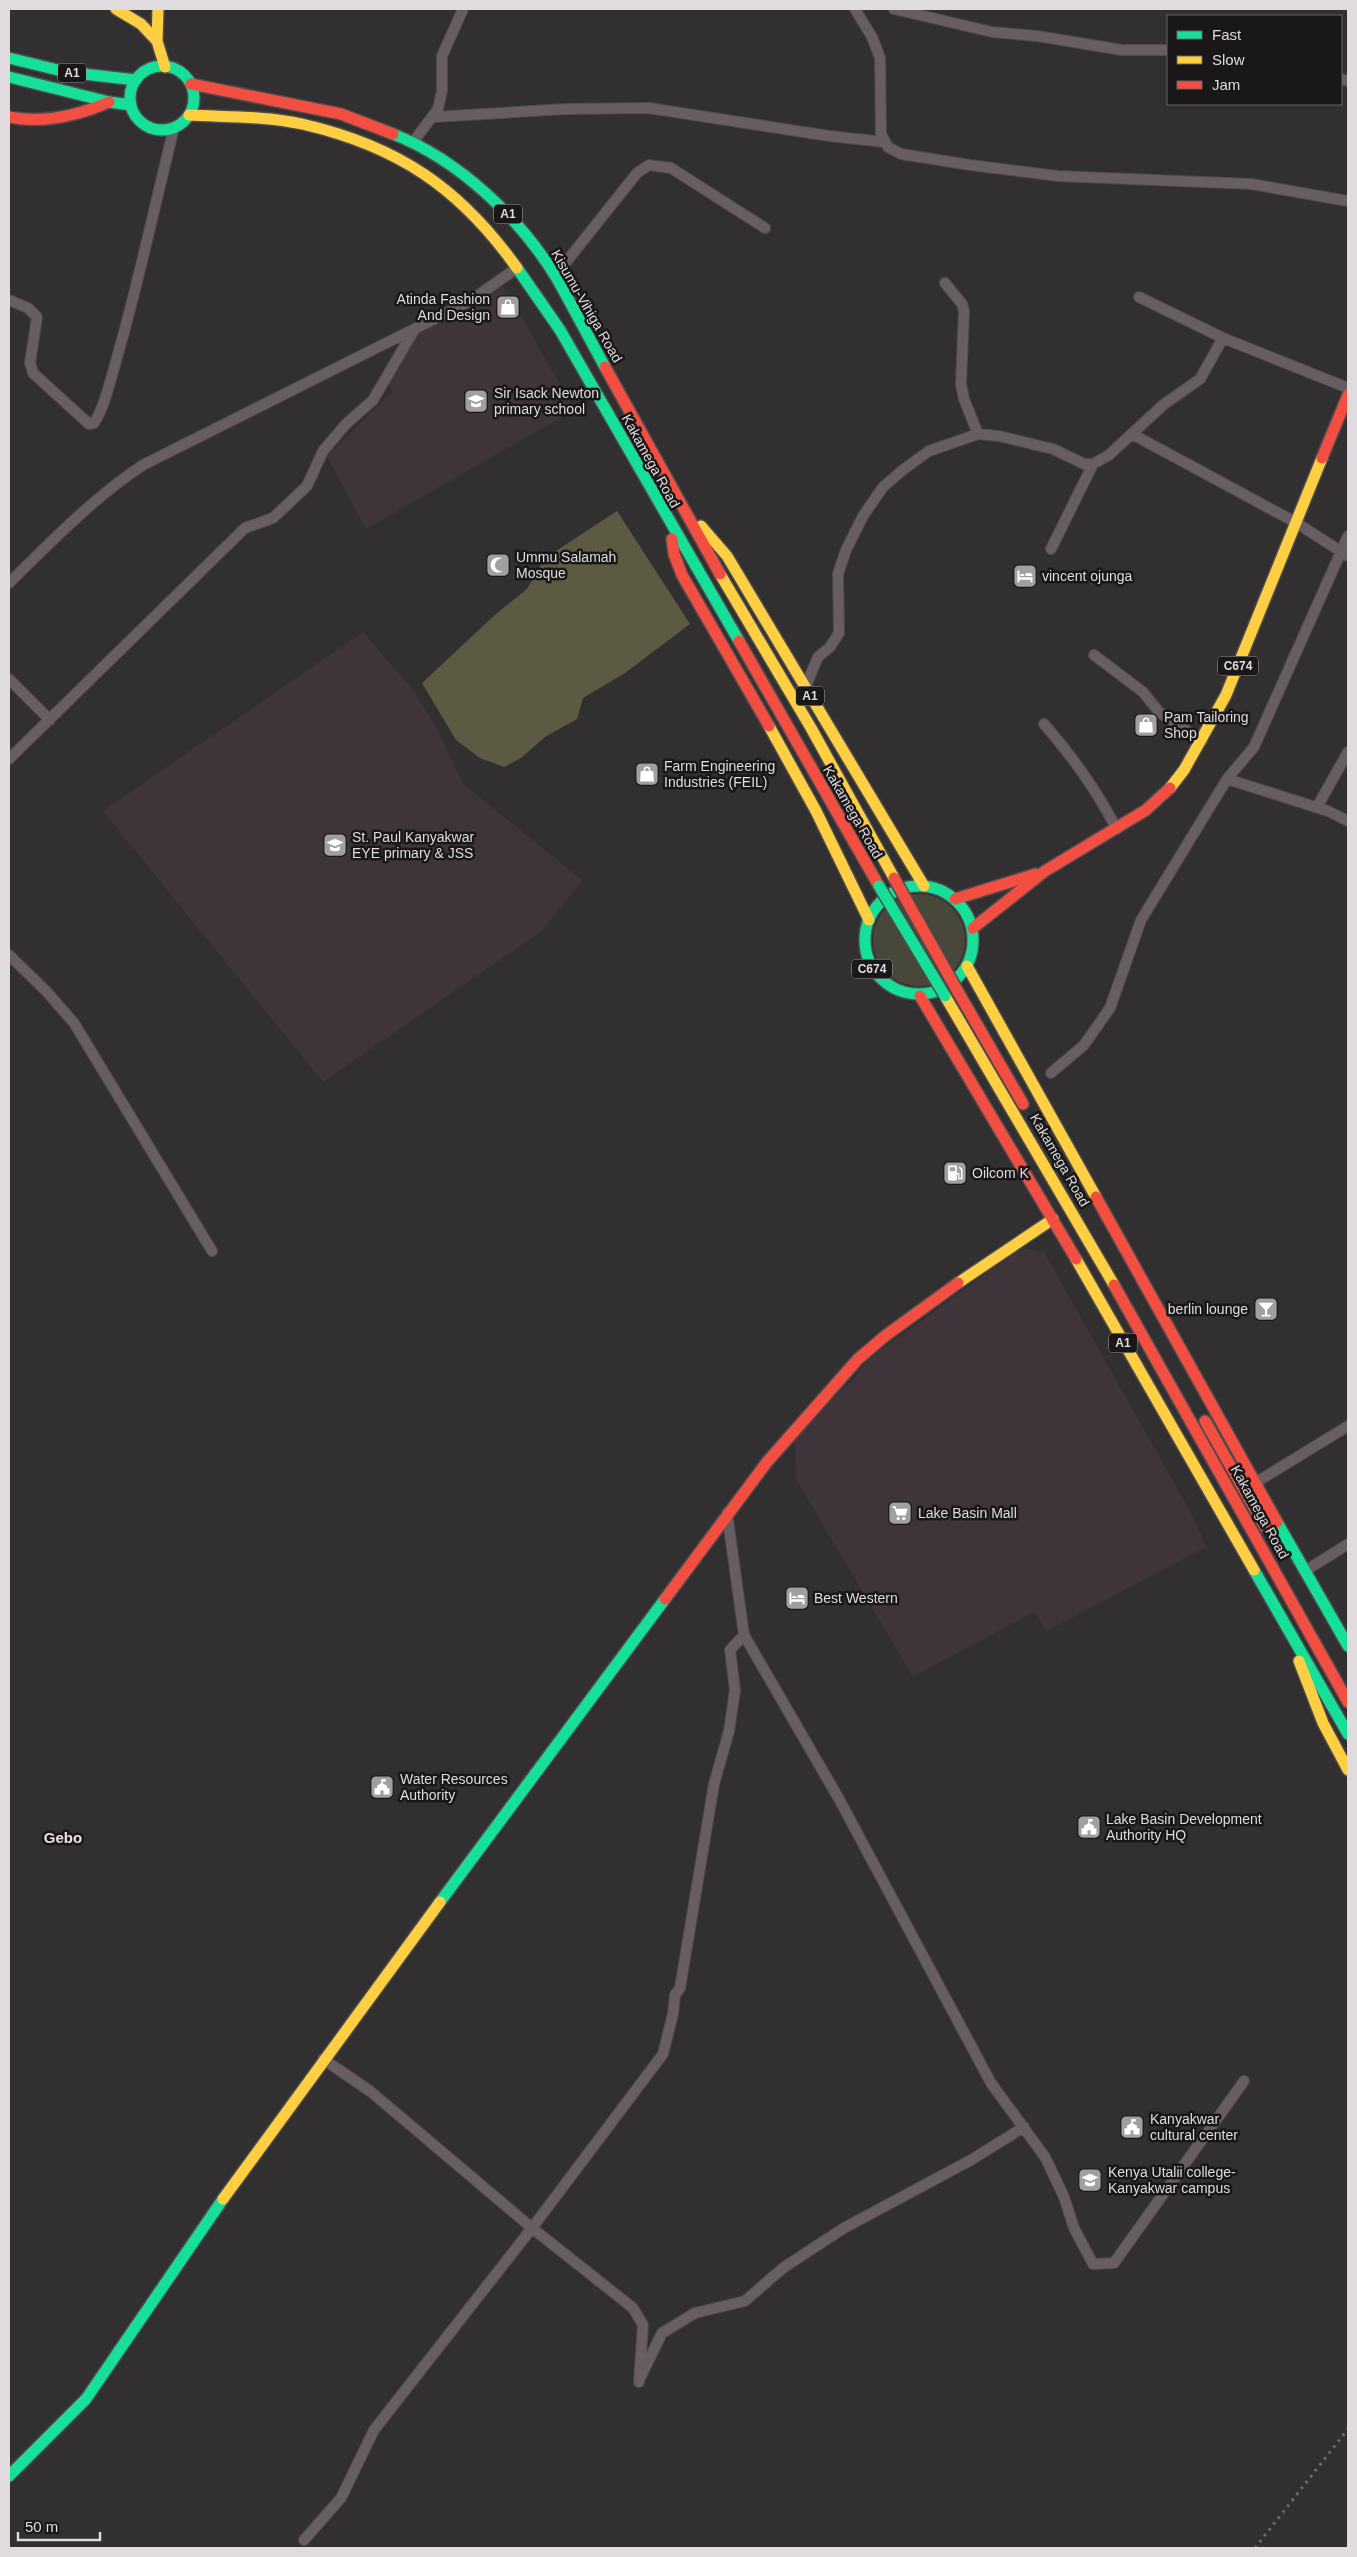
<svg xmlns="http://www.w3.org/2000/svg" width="1357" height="2557" font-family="Helvetica,sans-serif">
<rect width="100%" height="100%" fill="#322f31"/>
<path fill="#3f343a" d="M502,285L526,324L574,410L366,529L327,456L392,392L387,382L420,331Z
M363,632L414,691L435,725L463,784L582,880L543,930L323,1082L103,811Z
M1021,1248L1044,1252L1195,1520L1206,1547L1047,1631L1034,1612L913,1677L796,1479L795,1440L817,1414L855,1377L866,1361Z"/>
<path fill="#48483a" d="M873 940a46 46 0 1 1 92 0a46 46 0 1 1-92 0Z"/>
<path fill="#5c5a42" d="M617,511L690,624L625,673L583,698L577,719L545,737L521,758L504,767L480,758L456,740L422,683L497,613L527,589L544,559Z"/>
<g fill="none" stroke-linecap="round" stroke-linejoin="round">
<g stroke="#4d4b4d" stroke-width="12">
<path id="street" d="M855,9L872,37L880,58L881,134L888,147L901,154L970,165L1058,176L1251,184L1348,201
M894,9L992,32L1037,36L1122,50H1168
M1341,79L1348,81
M434,117L566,109L649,108L829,136L884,142
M413,142L438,109L442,91V56L463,9
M555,276L637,173L649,165L671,168L765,228
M945,283L962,304L964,311L961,384L964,399L978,434
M1139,297L1223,338
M9,300L28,308L37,317L30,363L33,373L89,424L94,423C105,407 112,374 118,354C139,280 155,204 174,128
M1132,434L1295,522L1348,556
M1051,549L1093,464
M9,583C51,542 93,498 143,465L470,301L517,268
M1094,655L1143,692L1159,712L1202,741
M9,679L50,720
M805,688L818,657L830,647L839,633L838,574L846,550L863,516L883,487L904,469L929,451L978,434L999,436L1053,449L1084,464H1093L1109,455L1163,405L1200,379L1223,338L1348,388
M1044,724C1075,760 1094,787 1117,829
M9,759L245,528L273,518L307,486L323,451L346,424L373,400L414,330
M1227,779L1328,811L1348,821
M1317,807L1348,752
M9,955L46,991L74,1023L212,1251
M1051,1073L1084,1045L1110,1008L1141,920L1227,779L1254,747L1348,536
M1255,1483L1348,1426
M727,1513L744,1635L839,1799L991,2083L1045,2157L1064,2197L1074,2228L1093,2264L1114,2263L1244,2081
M1305,1571L1348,1544
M323,2059L370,2091L532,2228L633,2308L643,2325L639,2382
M641,2376L662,2333L695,2313L745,2301L783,2268L844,2228L971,2160L1024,2127
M304,2540L341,2498L374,2430L532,2228L663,2054L673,2014L675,1995L680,1988L714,1784L729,1731L735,1690L730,1650L744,1635"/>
</g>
<g stroke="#4d4b4d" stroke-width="14">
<path id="fast" d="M9,58L66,72L136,80
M130 98a32 32 0 1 1 64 0a32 32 0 1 1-64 0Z
M9,77L109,102L131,105
M393,134C459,160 519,217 556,277C573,307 589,338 605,367
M517,268L560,330L739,641
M865 940a54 54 0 1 1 108 0a54 54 0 1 1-108 0Z
M1277,1522L1348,1646
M1254,1570L1348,1734
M440,1902L665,1599
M9,2476L86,2399L223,2199"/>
</g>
<g stroke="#4d4b4d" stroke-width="14">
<path id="slow" d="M116,9L141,24L157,41
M158,9L157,41L165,67
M189,115C226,117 266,116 302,124C398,146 460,188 517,268
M701,526L727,556L924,886
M720,574L811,728L894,878
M769,726L816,811L869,920
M1170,788L1184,770L1226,695L1322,458
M967,966L1096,1197
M945,996L1114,1285
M1076,1259L1254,1570
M958,1283L1053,1219
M1299,1661L1323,1723L1348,1770
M223,2199L440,1902"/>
</g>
<g stroke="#4d4b4d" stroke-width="14">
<path id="jam" d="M191,84L341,114L393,134
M9,117C44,124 77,116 109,102
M605,367L720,574
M1322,458L1348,395
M672,539L674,554L682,575L769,726
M739,641L879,886
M955,899L1036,874
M973,928L1045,871L1146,810L1170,788
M957,990L1023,1104
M920,996L1076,1259
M1096,1197L1277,1522
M1114,1285L1348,1702
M1205,1421L1265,1527
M665,1599L767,1462L858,1359L885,1336L958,1283"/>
</g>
<use href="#street" stroke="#675d63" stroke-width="10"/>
<use href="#fast" stroke="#16e098" stroke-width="11"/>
<use href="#slow" stroke="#ffcf43" stroke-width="11"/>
<use href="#jam" stroke="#f24e42" stroke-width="11"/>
<path stroke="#706b6e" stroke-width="3" stroke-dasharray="2.5 5" stroke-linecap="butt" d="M1255,2548L1348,2429"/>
<g stroke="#4d4b4d" stroke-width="14" stroke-linecap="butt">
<path id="fast-bridge" d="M879,886L945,996"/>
</g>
<g stroke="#4d4b4d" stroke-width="14" stroke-linecap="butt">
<path id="jam-bridge" d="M894,878L957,990"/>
</g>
<use href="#fast-bridge" stroke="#16e098" stroke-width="11"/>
<use href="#jam-bridge" stroke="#f24e42" stroke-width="11"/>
</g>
<defs>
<g id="shop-square" transform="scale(1.25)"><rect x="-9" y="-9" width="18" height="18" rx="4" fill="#a29fa1" stroke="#191718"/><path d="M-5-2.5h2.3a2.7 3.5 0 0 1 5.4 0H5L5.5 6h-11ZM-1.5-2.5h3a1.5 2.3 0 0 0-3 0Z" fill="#fff"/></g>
<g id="school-square" transform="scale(1.25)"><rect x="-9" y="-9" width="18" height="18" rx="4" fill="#a29fa1" stroke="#191718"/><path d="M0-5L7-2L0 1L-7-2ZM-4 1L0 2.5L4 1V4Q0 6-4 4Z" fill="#fff"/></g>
<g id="mosque-square" transform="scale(1.25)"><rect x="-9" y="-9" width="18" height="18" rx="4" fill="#a29fa1" stroke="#191718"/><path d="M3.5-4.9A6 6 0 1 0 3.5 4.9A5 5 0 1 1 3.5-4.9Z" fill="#fff"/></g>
<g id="hotel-square" transform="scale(1.25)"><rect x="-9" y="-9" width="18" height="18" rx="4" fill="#a29fa1" stroke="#191718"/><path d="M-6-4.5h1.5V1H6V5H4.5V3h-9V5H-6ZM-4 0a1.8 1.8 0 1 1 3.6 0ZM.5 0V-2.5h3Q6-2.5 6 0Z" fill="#fff"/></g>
<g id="fuel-square" transform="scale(1.25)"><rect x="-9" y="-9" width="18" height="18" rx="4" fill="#a29fa1" stroke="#191718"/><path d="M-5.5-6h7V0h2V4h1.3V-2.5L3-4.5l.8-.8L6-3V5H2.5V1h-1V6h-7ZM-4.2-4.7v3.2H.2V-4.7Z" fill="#fff"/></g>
<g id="bar-square" transform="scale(1.25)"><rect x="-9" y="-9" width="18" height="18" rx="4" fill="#a29fa1" stroke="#191718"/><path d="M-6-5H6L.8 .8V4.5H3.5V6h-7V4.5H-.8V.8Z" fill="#fff"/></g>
<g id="supermarket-square" transform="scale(1.25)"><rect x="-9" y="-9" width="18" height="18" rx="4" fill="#a29fa1" stroke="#191718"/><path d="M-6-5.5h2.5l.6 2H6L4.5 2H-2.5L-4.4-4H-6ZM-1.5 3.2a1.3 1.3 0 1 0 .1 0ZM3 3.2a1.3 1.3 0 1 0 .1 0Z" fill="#fff"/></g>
<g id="civic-square" transform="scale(1.25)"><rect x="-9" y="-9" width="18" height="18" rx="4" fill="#a29fa1" stroke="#191718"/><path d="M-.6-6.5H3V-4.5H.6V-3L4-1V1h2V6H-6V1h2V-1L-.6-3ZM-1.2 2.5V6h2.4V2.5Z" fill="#fff"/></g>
<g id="university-square" transform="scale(1.25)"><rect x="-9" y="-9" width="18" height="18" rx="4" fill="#a29fa1" stroke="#191718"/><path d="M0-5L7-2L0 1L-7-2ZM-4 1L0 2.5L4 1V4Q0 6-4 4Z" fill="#fff"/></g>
</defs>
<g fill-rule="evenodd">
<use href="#shop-square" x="508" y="307"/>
<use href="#school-square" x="476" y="401"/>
<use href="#mosque-square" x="498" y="565"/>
<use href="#hotel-square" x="1025" y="576"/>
<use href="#shop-square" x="1146" y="725"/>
<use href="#shop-square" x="647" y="774"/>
<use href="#school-square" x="335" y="845"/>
<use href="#fuel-square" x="955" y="1173"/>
<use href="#bar-square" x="1266" y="1309"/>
<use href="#supermarket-square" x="900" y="1513"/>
<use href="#hotel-square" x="797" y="1598"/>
<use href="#civic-square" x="382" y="1787"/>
<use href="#civic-square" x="1089" y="1827"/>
<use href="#civic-square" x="1132" y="2127"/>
<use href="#university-square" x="1090" y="2180"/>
</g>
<g text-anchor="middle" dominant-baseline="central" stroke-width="5" stroke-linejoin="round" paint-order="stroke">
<g fill="#191718" stroke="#a4a0a3" stroke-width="1">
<rect x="58" y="63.5" width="28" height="19" rx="4"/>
<rect x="494" y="204.5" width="28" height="19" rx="4"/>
<rect x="1218" y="656.5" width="40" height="19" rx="4"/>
<rect x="796" y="686.5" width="28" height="19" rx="4"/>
<rect x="852" y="959.5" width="40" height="19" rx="4"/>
<rect x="1109" y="1333.5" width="28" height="19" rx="4"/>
</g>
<g font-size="12" font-weight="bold" fill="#dfdbde">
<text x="72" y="73">A1</text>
<text x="508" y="214">A1</text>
<text x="1238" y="666">C674</text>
<text x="810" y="696">A1</text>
<text x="872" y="969">C674</text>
<text x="1123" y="1343">A1</text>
</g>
<g font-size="14" fill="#dfdbde" stroke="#191718" text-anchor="start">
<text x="490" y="299" text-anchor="end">Atinda Fashion<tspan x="490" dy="16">And Design</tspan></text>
<text x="494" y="393">Sir Isack Newton<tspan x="494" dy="16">primary school</tspan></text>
<text x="516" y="557">Ummu Salamah<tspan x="516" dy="16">Mosque</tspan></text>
<text x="1042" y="576">vincent ojunga</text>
<text x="1164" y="717">Pam Tailoring<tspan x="1164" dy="16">Shop</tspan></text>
<text x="664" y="766">Farm Engineering<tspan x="664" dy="16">Industries (FEIL)</tspan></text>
<text x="352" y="837">St. Paul Kanyakwar<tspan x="352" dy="16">EYE primary &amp; JSS</tspan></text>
<text x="972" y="1173">Oilcom K</text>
<text x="1248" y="1309" text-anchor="end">berlin lounge</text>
<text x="918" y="1513">Lake Basin Mall</text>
<text x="814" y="1598">Best Western</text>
<text x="400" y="1779">Water Resources<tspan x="400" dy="16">Authority</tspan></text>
<text x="1106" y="1819">Lake Basin Development<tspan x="1106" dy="16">Authority HQ</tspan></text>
<text x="1150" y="2119">Kanyakwar<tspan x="1150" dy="16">cultural center</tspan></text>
<text x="1108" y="2172">Kenya Utalii college-<tspan x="1108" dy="16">Kanyakwar campus</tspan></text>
</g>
<g font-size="14" fill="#dfdbde" stroke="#191718">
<text transform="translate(587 306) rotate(60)">Kisumu-Vihiga Road</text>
<text transform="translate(651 461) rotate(61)">Kakamega Road</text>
<text transform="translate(853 812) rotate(60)">Kakamega Road</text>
<text transform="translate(1060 1160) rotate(60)">Kakamega Road</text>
<text transform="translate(1260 1512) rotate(61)">Kakamega Road</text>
</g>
<g font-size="15" font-weight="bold" fill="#eae2e6" stroke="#191718">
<text x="63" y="1837">Gebo</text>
</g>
</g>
<rect width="1357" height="2557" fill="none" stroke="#dfdbde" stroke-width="20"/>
<rect x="1167" y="15" width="175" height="90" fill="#191718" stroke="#686567"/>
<rect x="1177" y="31" width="25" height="8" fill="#16e098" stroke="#686567"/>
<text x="1212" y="40" font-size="15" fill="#dfdbde">Fast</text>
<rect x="1177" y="56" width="25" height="8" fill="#ffcf43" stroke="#686567"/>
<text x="1212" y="65" font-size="15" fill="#dfdbde">Slow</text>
<rect x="1177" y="81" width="25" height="8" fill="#f24e42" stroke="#686567"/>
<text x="1212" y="90" font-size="15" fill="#dfdbde">Jam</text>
<path d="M18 2532v8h82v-8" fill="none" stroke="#dfdbde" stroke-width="2.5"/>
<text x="25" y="2532" font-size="15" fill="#dfdbde" stroke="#191718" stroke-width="4" paint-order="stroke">50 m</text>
</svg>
